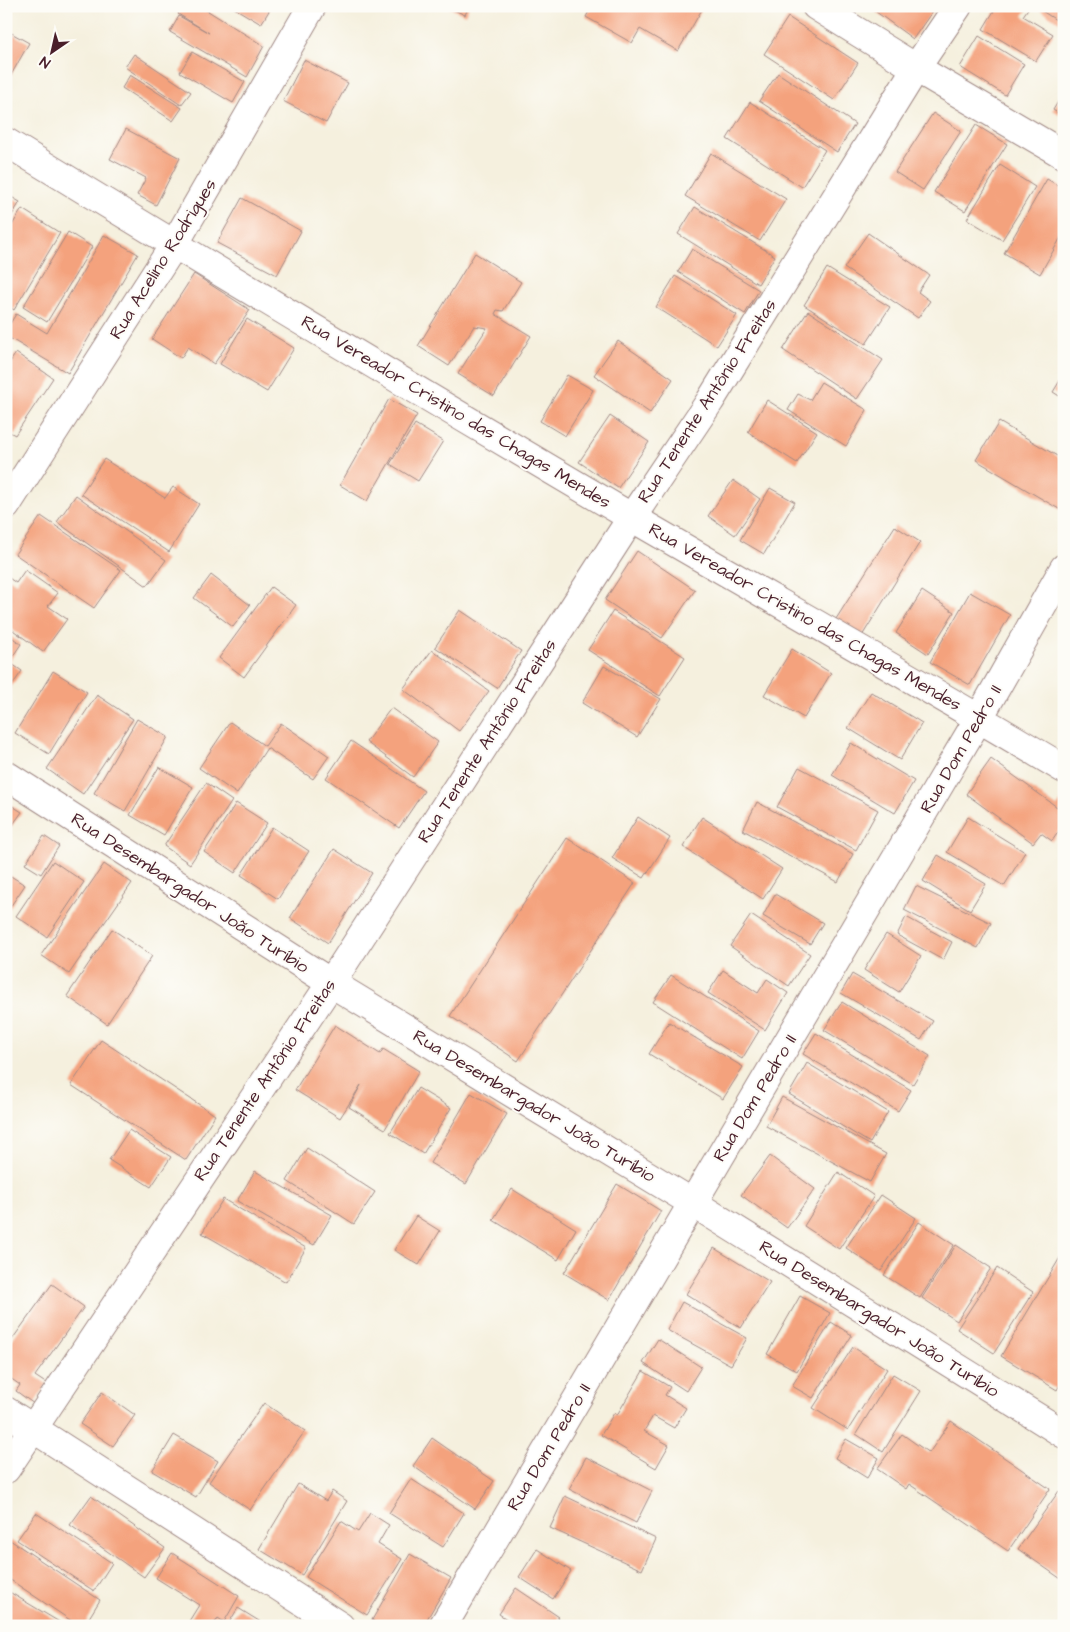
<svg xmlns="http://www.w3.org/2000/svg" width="1070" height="1632" font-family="'Architects Daughter',sans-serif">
<rect width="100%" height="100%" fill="#fdfcf7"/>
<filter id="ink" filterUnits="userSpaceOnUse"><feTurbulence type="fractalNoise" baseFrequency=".02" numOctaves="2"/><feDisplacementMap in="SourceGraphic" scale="10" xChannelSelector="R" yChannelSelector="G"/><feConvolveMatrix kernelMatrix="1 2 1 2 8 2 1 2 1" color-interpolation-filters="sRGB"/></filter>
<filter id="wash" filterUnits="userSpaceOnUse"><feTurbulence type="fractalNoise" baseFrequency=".0096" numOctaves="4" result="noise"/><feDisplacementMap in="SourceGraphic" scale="20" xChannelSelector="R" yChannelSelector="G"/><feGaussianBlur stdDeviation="1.12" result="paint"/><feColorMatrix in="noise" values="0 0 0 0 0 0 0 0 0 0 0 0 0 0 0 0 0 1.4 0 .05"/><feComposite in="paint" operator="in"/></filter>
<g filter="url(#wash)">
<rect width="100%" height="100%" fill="#f5f0de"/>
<g id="blocks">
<path fill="#f4a27d" d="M183,6H200L264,46L247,77L170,32L179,16L209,33L178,14Z
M231,6H272L261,24Z
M446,6H469L465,15Z
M592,6H704L678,51L640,29L632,43L586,17Z
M868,6H930L934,9L913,39Z
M997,6H1027L1029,7L1023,16L1053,34L1036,61L983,29Z
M1034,6H1064V25Z
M788,17L858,63L834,100L764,54Z
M6,30L29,43L6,84Z
M979,36L1024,64L1005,95L960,67Z
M192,52L245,82L233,103L180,72Z
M134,54L191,92L181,105L125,67Z
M304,60L348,83L326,123L283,101Z
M778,73L855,124L837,152L759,101Z
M130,75L182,108L173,121L122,88Z
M1064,92V117L1053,110Z
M750,102L825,150L802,187L727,139Z
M933,113L961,131L923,190L895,172Z
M976,125L1007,144L965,211L934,192Z
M126,129L180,158L156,205L137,195L146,178L110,159Z
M711,153L786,199L760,241L685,196Z
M1000,165L1035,187L1002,240L967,219Z
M1047,179L1064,189V197L1060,203L1064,205V232L1040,274L1004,253Z
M6,194L20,202L6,225Z
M242,198L301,231L277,275L217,243Z
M695,207L775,256L758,284L678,234Z
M22,209L60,233L14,310L6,305V235Z
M68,232L92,247L47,322L23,307Z
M868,233L929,275L918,292L930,301L918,318L844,268Z
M104,235L138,254L68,373L6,336V330L16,314L47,333Z
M692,249L759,290L745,314L678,272Z
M475,253L521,282L503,311L497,310L495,314L531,336L494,396L458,374L487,328L474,326L449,366L418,346Z
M827,268L890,307L866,344L804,305Z
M194,274L250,310L214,364L188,347L181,358L152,339Z
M675,276L737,315L717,346L656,307Z
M808,311L883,360L857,399L783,350Z
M247,319L294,348L267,392L220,364Z
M618,341L673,379L650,413L594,375Z
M16,353L53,378L15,435L6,430V368Z
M1064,374V399L1053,392Z
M567,375L593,390L565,436L540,421Z
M821,382L867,410L846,446L788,410L798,394L810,400Z
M389,399L417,415L367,501L340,485Z
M767,400L817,432L797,463L748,432Z
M610,416L649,442L618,488L579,462Z
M999,422L1064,460V512L976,460Z
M415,424L443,441L418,481L390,464Z
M104,459L165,498L173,487L199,504L169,552L81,494Z
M733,480L760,499L735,535L708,516Z
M770,488L795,502L764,554L740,540Z
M76,495L166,560L147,586L57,522Z
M41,516L121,570L94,608L15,554Z
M895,526L920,542L862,636L836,619Z
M637,551L695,590L662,638L605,600Z
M25,570L58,593L48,606L67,619L43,652L6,625V576L16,583Z
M211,575L250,605L233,627L194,598Z
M271,587L296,605L244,677L219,658Z
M922,591L954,612L928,654L896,633Z
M970,592L1010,615L970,685L930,662Z
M460,610L521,651L497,688L435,647Z
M613,611L685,657L660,696L588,650Z
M6,633L21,644L9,662L22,671L6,694Z
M792,649L831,673L804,718L764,695Z
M432,650L489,691L459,731L403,689Z
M604,666L661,699L637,737L582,703Z
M53,671L87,692L49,754L15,733Z
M871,692L922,723L900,760L848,728Z
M97,695L133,719L83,794L47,769Z
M391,708L438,742L413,777L366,742Z
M137,719L168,737L125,811L94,793Z
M230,722L265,746L281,723L329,756L313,779L267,748L237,794L199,768Z
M351,741L424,791L399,828L326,778Z
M851,743L914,781L895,813L832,775Z
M991,759L1057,807L1064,798V824L1052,841L1041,833L1033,843L966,794Z
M159,767L193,787L164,835L130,815Z
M799,767L878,810L856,850L777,807Z
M206,783L232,801L190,864L164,846Z
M6,802L22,812L6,834Z
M757,802L853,854L838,882L743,830Z
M236,803L267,823L235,873L204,852Z
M638,817L670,838L644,878L612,858Z
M702,817L782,869L763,899L683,847Z
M968,817L1025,852L1004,886L947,852Z
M272,827L309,851L278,899L241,875Z
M44,836L59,846L41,874L25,864Z
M567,838L635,883L518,1061L450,1016Z
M334,849L372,873L328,943L290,918Z
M938,855L986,884L970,910L923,881Z
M53,861L84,882L47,937L16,916Z
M104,864L132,883L69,974L41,955Z
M6,873L25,885L6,913Z
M916,886L991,923L978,948L904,910Z
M775,894L823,923L810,944L763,916Z
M751,915L810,954L789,986L730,946Z
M906,917L952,942L943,960L897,935Z
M112,929L152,956L107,1024L67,996Z
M886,934L921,956L899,992L864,970Z
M723,970L758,993L767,979L788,993L765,1030L708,993Z
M852,974L933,1021L921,1040L841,993Z
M671,975L759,1031L742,1059L653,1002Z
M842,1002L930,1056L913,1084L824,1030Z
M669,1022L743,1067L723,1099L649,1054Z
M335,1025L380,1054L383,1049L419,1071L385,1129L349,1107L361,1085L340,1118L295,1090Z
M816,1033L911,1090L898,1111L803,1054Z
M101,1040L215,1115L186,1160L71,1085Z
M807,1063L888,1112L870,1143L789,1094Z
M418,1088L451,1108L423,1154L390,1133Z
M471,1093L507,1114L466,1184L430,1163Z
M782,1097L886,1154L870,1182L766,1126Z
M129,1130L171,1157L151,1187L109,1160Z
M307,1148L375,1192L354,1224L287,1181Z
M770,1156L815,1189L787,1228L741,1195Z
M255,1171L332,1215L314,1245L237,1201Z
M838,1172L874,1196L839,1249L804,1226Z
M617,1184L661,1211L609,1300L564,1273Z
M512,1189L576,1229L558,1260L493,1220Z
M881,1195L916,1218L881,1271L846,1248Z
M223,1199L306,1248L286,1282L202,1233Z
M416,1216L440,1231L419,1265L394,1250Z
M919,1222L954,1245L920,1298L884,1275Z
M956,1245L991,1268L957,1321L922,1298Z
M714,1248L770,1282L741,1328L686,1294Z
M1061,1256L1064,1257V1378L1057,1390L1001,1356Z
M997,1268L1033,1292L994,1353L957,1329Z
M52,1284L84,1307L35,1376L47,1384L34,1404L16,1391L20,1385L6,1375V1348Z
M800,1296L830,1313L797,1371L767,1354Z
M682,1302L747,1338L731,1365L667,1330Z
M831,1322L852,1335L813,1398L792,1386Z
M658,1339L701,1367L686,1391L643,1363Z
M853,1347L887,1369L848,1430L813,1408Z
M643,1371L670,1387L665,1395L686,1408L674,1428L653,1416L644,1431L669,1445L656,1468L601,1435L614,1413L617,1415Z
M893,1374L921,1391L883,1452L856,1434Z
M102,1392L135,1415L113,1446L80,1424Z
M264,1403L305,1431L250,1510L209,1482Z
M951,1421L1050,1489L1008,1551L909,1484L906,1489L877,1469L902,1434L929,1453Z
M174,1435L218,1461L196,1497L152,1471Z
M432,1438L494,1481L475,1509L413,1466Z
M846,1439L879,1458L867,1478L835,1458Z
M586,1457L652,1491L636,1523L569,1489Z
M411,1479L464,1513L443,1547L389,1513Z
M298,1484L326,1501L332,1491L347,1501L302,1575L259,1549Z
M1059,1491L1064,1494V1581L1018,1549Z
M91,1496L165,1548L144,1577L70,1525Z
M565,1496L656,1539L642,1570L550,1528Z
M36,1513L112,1563L94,1591L17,1540Z
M370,1513L389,1525L378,1544L402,1559L367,1615L306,1577L341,1521L358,1532Z
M10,1540L100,1600L84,1626H79L6,1577V1546Z
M537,1549L571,1571L553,1599L519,1577Z
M172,1553L239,1596L224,1622L218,1618L213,1626H186L199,1605L156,1578Z
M410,1554L451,1578L423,1626H381L372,1620Z
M516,1588L559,1617L553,1626H517L499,1614Z
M6,1590L66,1626H6Z
M238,1608L267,1626H227Z"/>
</g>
</g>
<g filter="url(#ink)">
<use href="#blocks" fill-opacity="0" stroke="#a08884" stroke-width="1"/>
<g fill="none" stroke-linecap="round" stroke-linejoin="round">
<g stroke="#a08884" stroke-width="30">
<path id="minor" d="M816,6L916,68L1064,155
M6,142C214,269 422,394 631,517C775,601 921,683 1064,769
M6,506L174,245L312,6
M6,775L331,983L693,1203L1064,1434
M6,1469L331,983L632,517L710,401L916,68L958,6
M443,1626L979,718L1064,568"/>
</g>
<g stroke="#a08884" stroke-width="30">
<path id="tertiary" d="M6,1411L340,1626"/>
</g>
<use href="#minor" stroke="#fff" stroke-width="28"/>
<use href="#tertiary" stroke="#fff" stroke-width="28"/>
</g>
</g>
<g text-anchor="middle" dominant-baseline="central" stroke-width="4" stroke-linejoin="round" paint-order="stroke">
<g font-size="18" fill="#4a1f2b" stroke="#fdfcf7">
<text transform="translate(163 259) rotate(-58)">Rua Acelino Rodrigues</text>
<text transform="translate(707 401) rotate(-57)">Rua Tenente Antônio Freitas</text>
<text transform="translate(456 412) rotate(31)">Rua Vereador Cristino das Chagas Mendes</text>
<text transform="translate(805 617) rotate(30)">Rua Vereador Cristino das Chagas Mendes</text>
<text transform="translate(487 741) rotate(-57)">Rua Tenente Antônio Freitas</text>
<text transform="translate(961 749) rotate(-60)">Rua Dom Pedro II</text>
<text transform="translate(190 893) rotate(33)">Rua Desembargador João Turíbio</text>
<text transform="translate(265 1080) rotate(-56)">Rua Tenente Antônio Freitas</text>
<text transform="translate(755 1098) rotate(-59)">Rua Dom Pedro II</text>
<text transform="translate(534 1106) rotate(31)">Rua Desembargador João Turíbio</text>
<text transform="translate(879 1319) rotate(32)">Rua Desembargador João Turíbio</text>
<text transform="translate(549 1447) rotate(-59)">Rua Dom Pedro II</text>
</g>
</g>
<rect width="1070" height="1632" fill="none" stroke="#fdfcf7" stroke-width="25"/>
<g transform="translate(52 52) rotate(214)" stroke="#fdfcf7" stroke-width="4" paint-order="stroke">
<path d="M0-4L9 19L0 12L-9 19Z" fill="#4a1f2b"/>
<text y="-8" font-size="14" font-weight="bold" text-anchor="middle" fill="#4a1f2b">N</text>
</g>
</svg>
